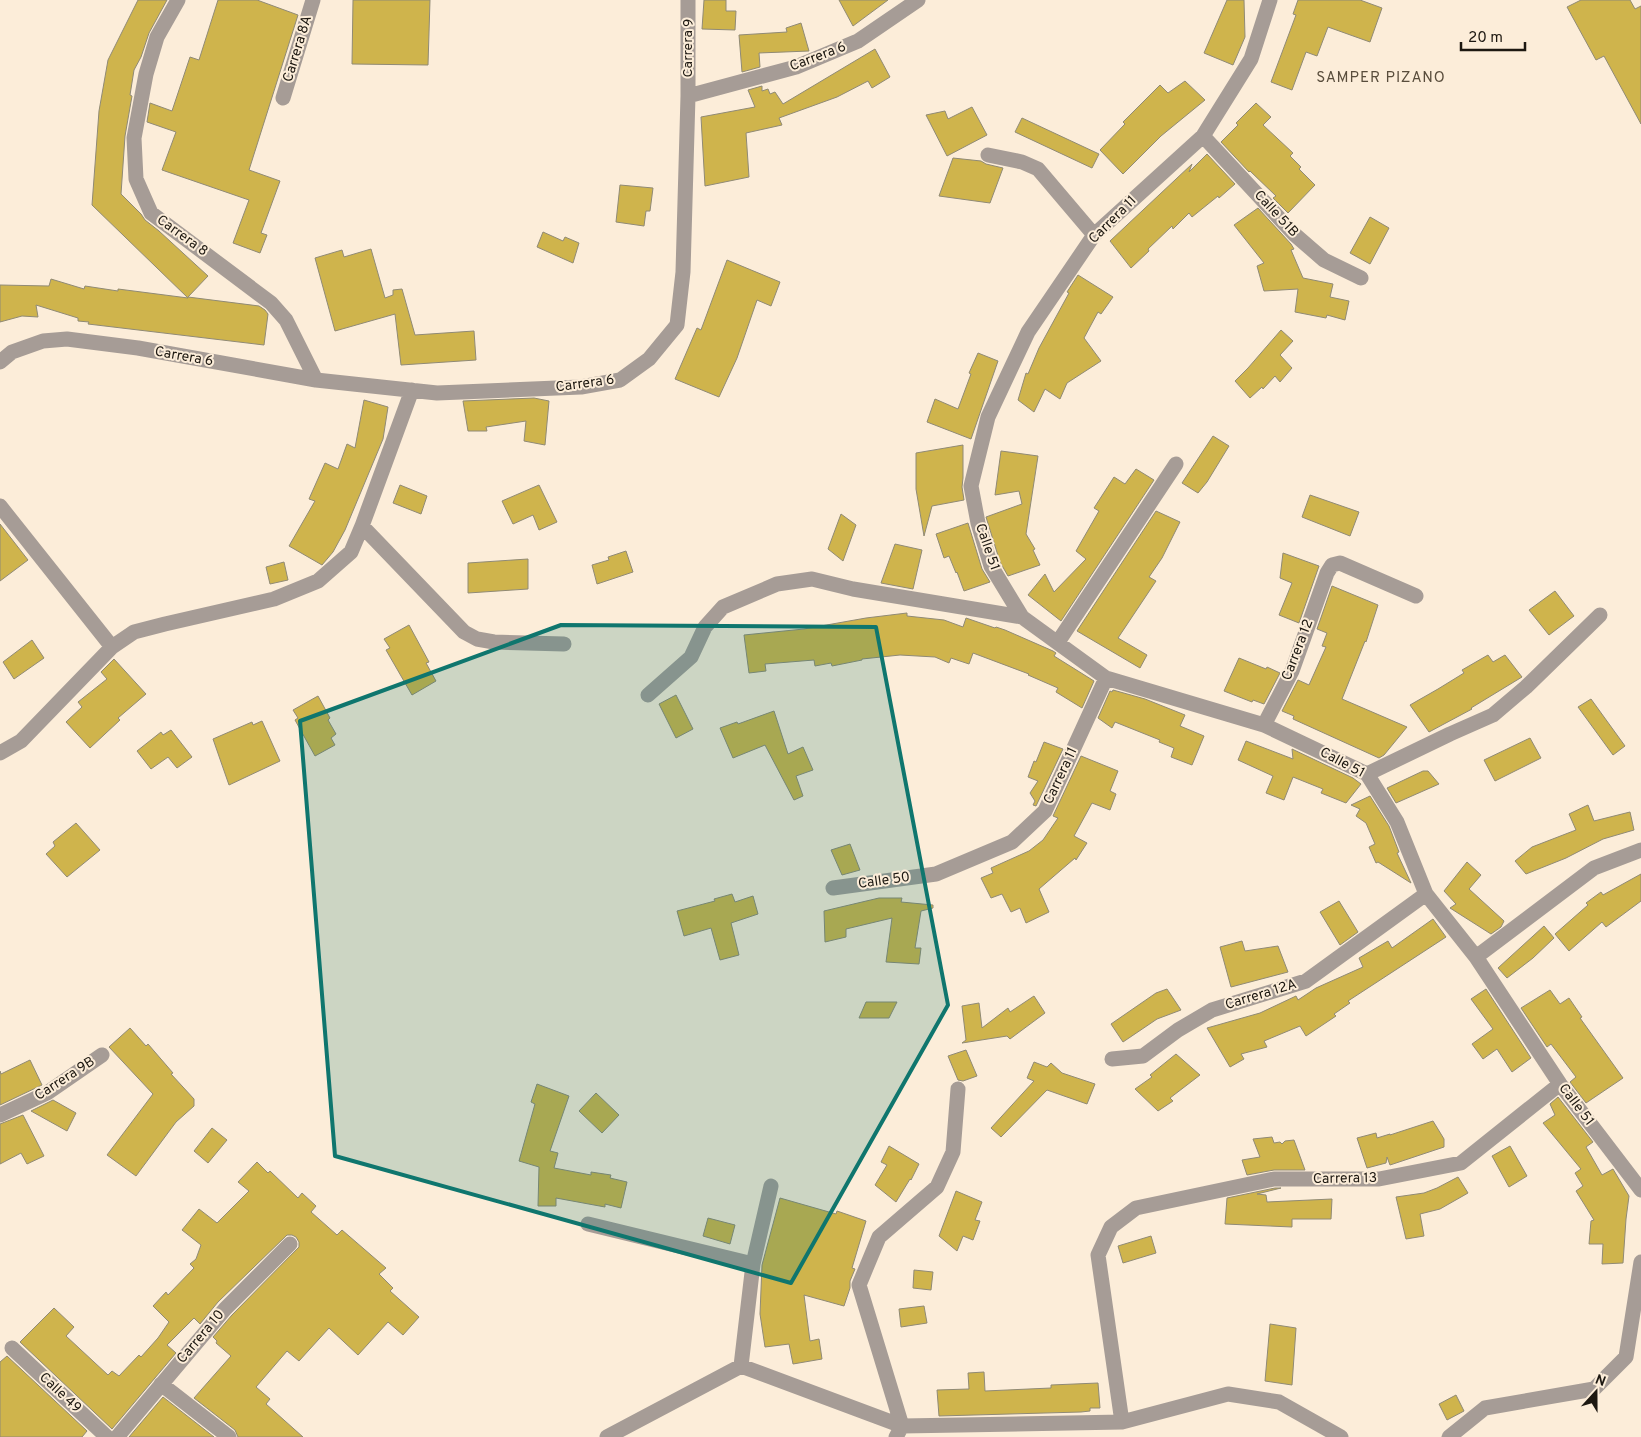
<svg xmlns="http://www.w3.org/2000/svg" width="1641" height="1437" font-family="Overpass,sans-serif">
<rect width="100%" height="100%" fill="#fcedd9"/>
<path fill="#cfb44c" stroke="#908a75" d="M138,0H167L149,33L141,57L134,70L130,95L132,96L125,136L121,194L141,214L145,220L159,231L208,276L188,297L259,306L265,310L268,314L264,345L88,324L89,322L78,321V318L36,305L38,317L22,316L0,322V285L49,286L51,279L84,289L85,286L118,291V289L188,298L92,205L99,111L108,60Z
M218,0H257L298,15L249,170L280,181L261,233L267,235L260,253L233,243L249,200L162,170L176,132L147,122L150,103L172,111L190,57L199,60Z
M353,0H430L428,65L352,64Z
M704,0H726V11H736L735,30L702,29Z
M839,0H888L853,26Z
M1227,0H1244L1245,37L1233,65L1204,53Z
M1298,0H1360L1382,8L1370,42L1328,27L1317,56L1306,52L1292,90L1271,82L1296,15L1293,14Z
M1581,0H1630L1635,9L1641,6V124L1604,56L1596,60L1567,7Z
M801,23L809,51L759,53L760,67L742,72L739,35L787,32L786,28Z
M875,49L890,77L872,88L868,81L837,97L779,118L782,125L746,133L749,177L705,186L701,117L755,107L748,90L762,86V91L768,89L770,94L775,92L783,104Z
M1185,81L1205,100L1161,136L1123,174L1100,150L1125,124L1123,122L1160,85L1168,93Z
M1256,103L1271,117L1263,125L1293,153L1290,156L1301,167L1299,169L1315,185L1288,213L1273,198L1276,196L1250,171L1249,172L1221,142L1238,125L1236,123Z
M972,107L987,135L947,156L926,115L945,111L948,119Z
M1022,118L1099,154L1092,168L1015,132Z
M1207,154L1235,184L1219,198L1218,196L1192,217L1189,213L1173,229L1172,226L1148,249L1149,251L1131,268L1110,241L1192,164L1189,172Z
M953,158L981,161L986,164L1003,168L990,203L939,196Z
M620,185L653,188L650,211H646L644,226L616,222Z
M1258,208L1291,244L1294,249L1291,250L1303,278L1333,284L1330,297L1349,301L1345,320L1327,315L1326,318L1295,312L1298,289L1264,291L1257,266L1264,263L1234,225Z
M1370,217L1389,228L1370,264L1350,253Z
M543,232L563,241L565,237L579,243L573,263L537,247Z
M371,249L385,298L393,295V290L402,289L415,335L474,331L476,360L401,365L395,314L335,331L315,258L342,250L344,257Z
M727,260L780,282L771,306L757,300L737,358L719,397L675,379L697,328L701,330Z
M1078,275L1113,297L1101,314L1098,312L1084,338L1101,361L1067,383L1060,399L1045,389L1034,412L1018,400L1026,373L1028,374L1039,348L1069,293L1067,292Z
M1281,330L1293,341L1280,355L1292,368L1280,382L1275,376L1263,389L1262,387L1250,398L1235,381L1248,368Z
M978,353L998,361L971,439L927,422L935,399L958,409L971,374L969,373Z
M534,398L549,401L545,445L524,441L526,421L486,427L487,431H468L463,401Z
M364,400L388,407L383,439L345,530L333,552L322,565L289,546L315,501L309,499L325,463L338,469L347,444L355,448Z
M1213,436L1229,446L1207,482L1198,493L1182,483Z
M963,445V478L962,487L964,500L932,506L924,536L916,489V453Z
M1001,451L1038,456L1026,534L1035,549L1033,550L1040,565L1008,576L1000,562L986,517L1022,504L1019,491L995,495Z
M1136,469L1154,480L1061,621L1028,595L1045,574L1054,592L1086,559L1076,551L1099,511L1094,508L1114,477L1125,484Z
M400,485L427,496L421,514L393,503Z
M539,485L557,522L539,530L533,515L513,524L502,501Z
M1310,495L1359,512L1350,536L1302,517Z
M1156,511L1180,522L1162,558L1149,577L1156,581L1118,638L1147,655L1140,668L1077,631Z
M841,514L856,525L843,561L828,549Z
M968,523L982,569L990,582L964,591L957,572L956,573L949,556L944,558L936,534Z
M0,524L28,560L0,581Z
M895,544L922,550L913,589L881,583Z
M626,551L633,572L597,584L592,565L609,560L608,557Z
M1283,553L1319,566L1299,623L1279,615L1292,583L1280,578Z
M528,559V589L468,593V563Z
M284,562L288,580L270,584L266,567Z
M1332,586L1378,605L1366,642L1365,641L1342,699L1407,727L1384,755L1379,758L1293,719L1294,716L1282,711L1298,680L1309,685L1326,647L1322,646L1327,633L1317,629Z
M1555,591L1574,616L1549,635L1529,610Z
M907,613V616L944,620L963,627L966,618L995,628L996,627L1005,630L1053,651L1056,653L1054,656L1094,681L1082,708L1056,692L1058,688L1028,675L1029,674L973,653L969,664L951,658L949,663L935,657L900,655L862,659V660L832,666L831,663L815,666L814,660L765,664L766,671L749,673L744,635L804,629L866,618Z
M409,625L429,662L426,663L436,681L412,695L386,650L390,648L384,639Z
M32,640L44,658L14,679L3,662Z
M1488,655L1493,662L1505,655L1522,677L1471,708L1472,709L1429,732L1410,705L1438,689L1464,673L1462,670Z
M1239,658L1266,669L1267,667L1280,673L1264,704L1253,700L1252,702L1224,691Z
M114,659L146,694L118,718L120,720L90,748L66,722L82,707L78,702L107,679L101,672Z
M1113,690L1145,699L1185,715L1180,726L1204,736L1192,765L1171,757L1174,748L1159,742L1160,740L1115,722L1112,728L1098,718L1110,691L1112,692Z
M676,695L693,729L676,738L659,704Z
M318,696L330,718L328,720L336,734L331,738L335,745L315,756L295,720L298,718L293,710Z
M1591,699L1625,746L1613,755L1578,707Z
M774,711L788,754L803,747L813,770L796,776L803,796L794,800L765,745L733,758L720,728L737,722L738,724Z
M262,721L280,761L229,785L213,739L252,722L253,725Z
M171,730L192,757L177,768L168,757L151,769L137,751L161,732L163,735Z
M1530,738L1541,758L1495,781L1484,760Z
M1246,741L1293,759L1292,749L1353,778L1361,784L1346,803L1321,793L1323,789L1293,777L1284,800L1266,793L1273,776L1238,760Z
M1044,742L1063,749L1036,806L1033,805L1035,801L1030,793L1038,781L1028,777L1034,761L1036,762Z
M1081,756L1118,771L1110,791L1116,794L1110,810L1092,803L1074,836L1087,843L1076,860L1075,858L1039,889L1049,912L1026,923L1020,908L1011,912L1002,894L991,898L981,878L993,873L991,868L1029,851L1043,840L1058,818L1053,816Z
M1423,771H1428L1439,784L1396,803L1387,788Z
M1370,796L1389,826L1399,852L1397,853L1411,883L1378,862L1376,863L1369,847L1375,844L1366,823L1356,816L1360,809L1351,805Z
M1588,805L1594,821L1630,812L1634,830L1603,839L1566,858L1526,874L1515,861L1532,847L1576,830L1569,814Z
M76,823L100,850L67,877L46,854L55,846L53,842Z
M850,844L860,870L842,875L831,850Z
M1467,862L1481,875L1469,889L1504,921L1501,927L1491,934L1450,908L1456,904L1444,891Z
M1641,874V901L1606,927L1602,922L1569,951L1555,934L1588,905L1586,903L1601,892L1603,895Z
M732,894L735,902L753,896L758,914L731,923L739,955L720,960L711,928L684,936L677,911L715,901L714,899Z
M879,898H902L901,902L933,905V908L921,911L915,948H921L919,964L886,962L892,918L846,929V937L825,942L824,911Z
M1339,901L1358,932L1340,945L1320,912Z
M1433,919L1446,937L1348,1001L1350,1003L1334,1014L1336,1016L1306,1036L1300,1026L1264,1041L1267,1047L1241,1054L1244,1059L1230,1067L1207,1028L1260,1013L1296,996L1298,1000L1316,988L1363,967L1359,958L1388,941L1392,948Z
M1544,926L1554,938L1533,958L1507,978L1498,968Z
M1242,941L1245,951L1278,946L1288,972L1231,987L1220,947Z
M1167,989L1181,1010L1157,1019L1123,1042L1111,1024L1156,993Z
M1486,989L1531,1058L1512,1072L1497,1049L1483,1059L1472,1044L1493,1029L1471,999Z
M1550,990L1560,1004L1569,998L1582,1017L1580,1018L1623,1078L1586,1103L1570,1082L1576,1077L1551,1044L1547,1047L1521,1008Z
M1034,996L1045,1013L1010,1039L1007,1036L962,1043L966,1040L962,1006L979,1003L982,1028L1008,1008L1010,1012Z
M866,1002H897L889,1018H859Z
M130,1028L146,1046L148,1044L173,1073L171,1074L194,1099V1106L176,1122L136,1176L107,1155L153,1094L109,1047Z
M966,1050L977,1076L963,1081L958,1080L948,1056Z
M1176,1054L1200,1075L1170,1098L1173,1101L1158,1111L1135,1089L1152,1077L1150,1075Z
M30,1060L42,1085L0,1105V1071L1,1074Z
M1034,1062L1047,1067L1051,1063L1062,1073L1095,1084L1087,1104L1047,1090L1001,1137L991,1128L1034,1081L1027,1078Z
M537,1084L569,1096L550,1151L558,1153L554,1168L591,1175V1172L611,1175L610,1178L627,1182L621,1208L605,1204V1207L556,1198V1206H538L539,1167L519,1161L535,1104L531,1102Z
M596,1093L619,1115L602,1133L579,1111Z
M1558,1097L1593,1142L1586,1147L1602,1175L1613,1169L1629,1196L1626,1219L1623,1263L1602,1264L1603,1244H1589L1591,1221L1594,1220L1576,1191L1583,1186L1575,1173L1581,1169L1543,1123L1555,1115L1550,1104Z
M53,1100L76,1113L67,1131L31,1111Z
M23,1115L44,1156L27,1164L21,1153L0,1164V1124Z
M1433,1121L1444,1139V1147L1390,1165L1387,1157L1386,1163L1367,1168L1357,1138L1376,1133L1377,1138L1390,1134V1135Z
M212,1128L227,1140L208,1163L194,1151Z
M1272,1137L1274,1143L1280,1142L1282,1144L1285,1141L1294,1140L1305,1170H1274L1247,1175L1242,1160L1260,1157L1253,1139Z
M889,1146L919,1164L911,1180L910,1179L896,1202L875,1185L887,1165L881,1162Z
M1510,1146L1527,1176L1509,1187L1492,1156Z
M257,1162L268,1173L270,1171L298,1198L302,1193L316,1206L311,1212L337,1235L342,1230L386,1268L379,1274L393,1288L390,1291L419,1317L403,1335L388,1322L358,1355L329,1328L299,1361L287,1351L256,1387L270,1399L266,1404L303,1437H238L235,1430L194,1398L231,1356L216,1343L217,1341L213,1337L232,1315L299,1247V1242L296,1237L292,1235H287L218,1302L200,1324L194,1318L167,1345L176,1353L112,1429L20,1342L54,1308L74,1327L66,1336L108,1375L112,1371L119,1376L139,1355L141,1357L158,1338L169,1322L153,1306L166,1292L168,1295L194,1268L190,1264L196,1259L201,1245L182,1230L199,1209L217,1223L249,1191L238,1182Z
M1458,1177L1468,1193L1440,1209L1420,1214L1424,1236L1406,1239L1396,1197L1424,1193L1437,1188Z
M1275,1188H1281L1257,1194L1266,1195L1267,1202L1332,1199L1331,1219H1292V1227L1225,1224L1227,1198Z
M956,1191L982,1202L975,1220L980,1221L973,1240L963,1236L957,1251L939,1236Z
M780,1198L836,1214L837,1211L866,1221L852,1268L855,1269L850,1281V1288L844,1306L804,1295L810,1341L819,1339L822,1359L793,1364L789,1344L765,1347L760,1314L762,1265Z
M708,1218L735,1225L730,1244L703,1236Z
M1151,1236L1156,1253L1123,1263L1118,1246Z
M914,1270L933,1272L931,1290L913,1288Z
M924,1306L927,1323L901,1327L899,1309Z
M1270,1324L1296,1328L1292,1385L1265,1381Z
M7,1356L87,1431L82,1437H0V1362Z
M984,1372L985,1391L1051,1388V1385L1098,1383L1100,1408H1090V1411L1081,1412L939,1416L937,1390L969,1389L968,1373Z
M1456,1395L1464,1411L1447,1420L1439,1404Z
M163,1397L214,1437H129Z"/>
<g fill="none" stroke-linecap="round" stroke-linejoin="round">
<path stroke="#a69c96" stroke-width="15" d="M178,0L157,37L146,74L134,138L136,179L151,213L271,303L286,320L316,380
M1270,0L1251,59L1203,136L1094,235L1028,332L988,417L971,486L978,523L991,566L1022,617L1106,678L1264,725L1367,774L1397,822L1426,894L1476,957L1560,1084L1641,1190
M688,96L796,67L858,41L918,0
M283,98L313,0
M1203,136L1294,234L1324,260L1361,278
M988,155L1022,162L1038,169L1094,235
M0,362L12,352L43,341L67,339L138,348L316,380L437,393L581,387L620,380L649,359L677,325L683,272L688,96V0
M0,506L112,647
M362,526L464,632L477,639L494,642L564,644
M1058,642L1176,464
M648,695L691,657L705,627L723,607L777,584L812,579L853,589L1022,617
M1264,725L1292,671L1327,573L1332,565L1340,563L1416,596
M0,753L21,741L112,647L134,632L165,624L274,599L318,581L351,552L362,526L412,390
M1367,774L1450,734L1493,715L1526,687L1600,615
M833,888L936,874L1012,842L1045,811L1106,678
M1476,957L1594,868L1641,850
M1112,1059L1143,1056L1178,1030L1212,1010L1306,981L1426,894
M0,1115L47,1093L102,1055
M588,1224L753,1264
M12,1348L107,1437
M741,1366L753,1264L771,1186
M161,1384L229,1437
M1122,1422L1098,1255L1111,1227L1136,1208L1274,1179H1379L1461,1163L1560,1084
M117,1437L225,1309L290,1244
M607,1437L741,1366L902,1426L1122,1422L1228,1394L1279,1402L1341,1437
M896,1437L902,1426L859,1285L879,1237L937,1187L953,1152L958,1089
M1449,1437L1485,1408L1594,1389L1626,1357L1641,1262"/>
</g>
<path fill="#0f766e" fill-opacity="0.2" stroke="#0f766e" stroke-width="4" stroke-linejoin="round" d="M561,625L876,627L948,1005L791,1283L335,1156L300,721Z"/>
<g text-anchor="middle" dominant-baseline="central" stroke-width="4" stroke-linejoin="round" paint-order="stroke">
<g font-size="14" fill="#1d1811" stroke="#fcedd9">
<text transform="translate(688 48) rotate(-90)">Carrera 9</text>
<text transform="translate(298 49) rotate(-73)">Carrera 8A</text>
<text transform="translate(818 57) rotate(-21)">Carrera 6</text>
<text transform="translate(1276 214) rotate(47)">Calle 51B</text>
<text transform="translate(1113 220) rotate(-45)">Carrera 11</text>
<text transform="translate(182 236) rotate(36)">Carrera 8</text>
<text transform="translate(184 357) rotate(10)">Carrera 6</text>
<text transform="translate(585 384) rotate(-8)">Carrera 6</text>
<text transform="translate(987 547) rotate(71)">Calle 51</text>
<text transform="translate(1298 650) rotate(-69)">Carrera 12</text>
<text transform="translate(1342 763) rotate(28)">Calle 51</text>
<text transform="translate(1061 776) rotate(-65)">Carrera 11</text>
<text transform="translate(884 881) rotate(-8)">Calle 50</text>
<text transform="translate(1261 995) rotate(-17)">Carrera 12A</text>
<text transform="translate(65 1079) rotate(-33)">Carrera 9B</text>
<text transform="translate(1576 1105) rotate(53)">Calle 51</text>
<text transform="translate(1345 1179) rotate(-1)">Carrera 13</text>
<text transform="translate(201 1337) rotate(-50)">Carrera 10</text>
<text transform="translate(60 1393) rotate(43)">Calle 49</text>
</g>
<g font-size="15" letter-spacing="1" fill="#594d3c" stroke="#fcedd9">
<text x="1381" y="78">SAMPER PIZANO</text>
</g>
</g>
<g transform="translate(1596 1392) rotate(21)" stroke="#fcedd9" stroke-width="4" paint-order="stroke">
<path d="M0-4L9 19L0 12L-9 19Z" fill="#1d1811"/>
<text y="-8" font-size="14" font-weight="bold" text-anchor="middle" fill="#1d1811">N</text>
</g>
<path d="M1461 42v8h64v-8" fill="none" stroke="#1d1811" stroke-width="2.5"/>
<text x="1468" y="42" font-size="15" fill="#1d1811" stroke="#fcedd9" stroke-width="4" paint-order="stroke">20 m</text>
</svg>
